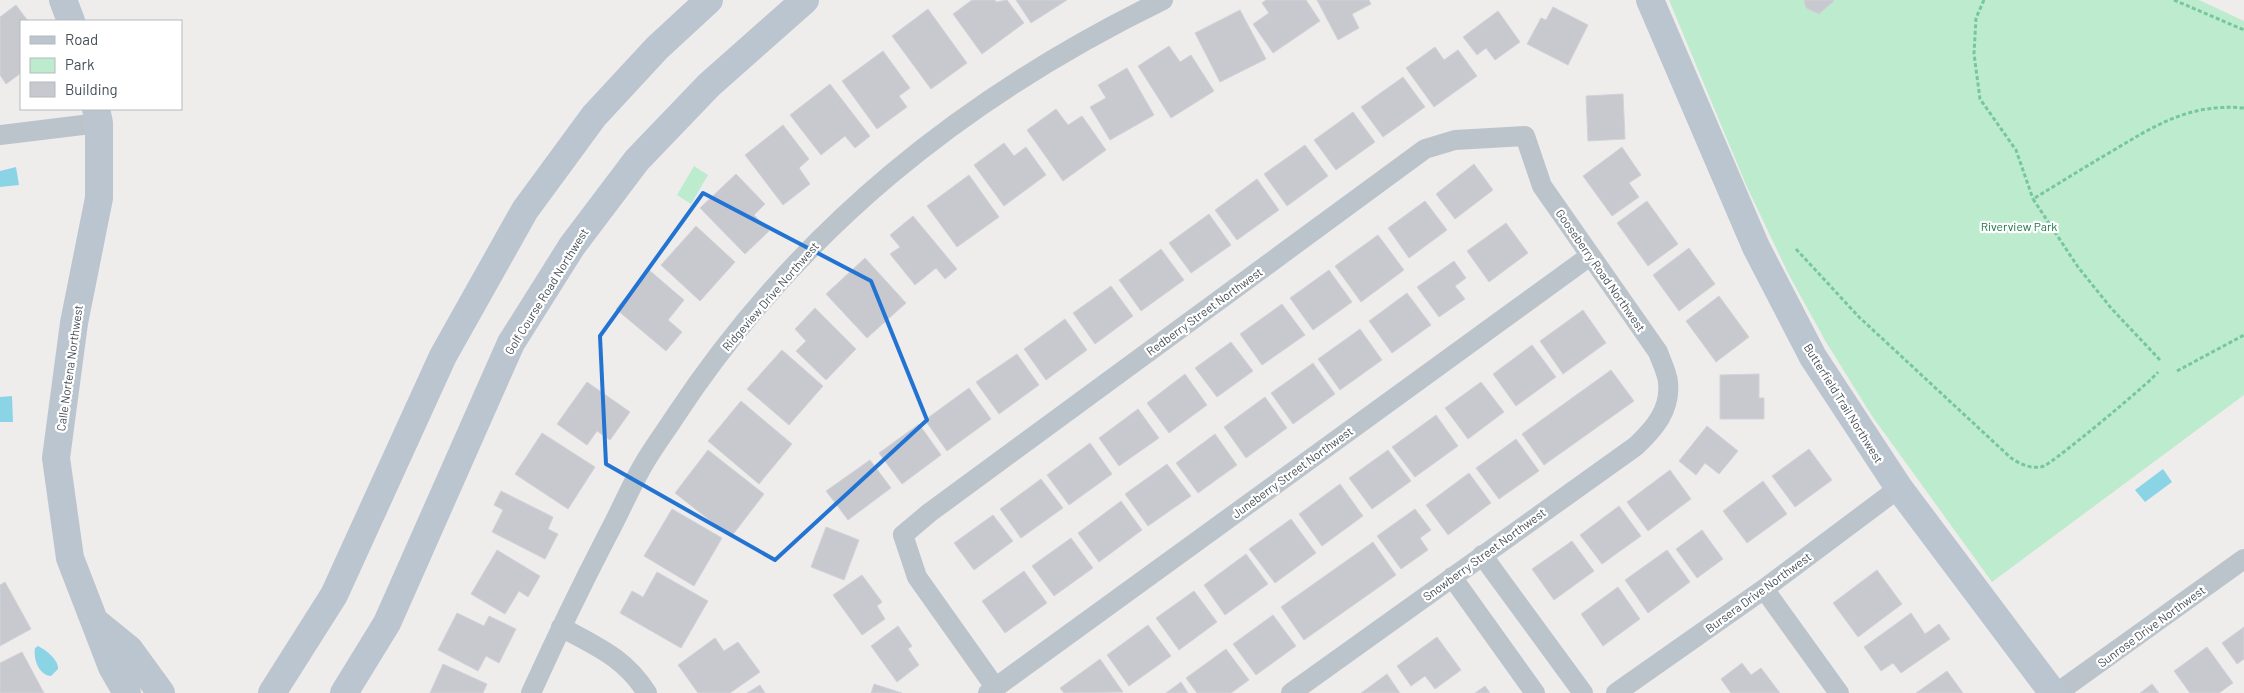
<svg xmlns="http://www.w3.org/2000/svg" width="2244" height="693" font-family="Barlow,sans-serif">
<rect width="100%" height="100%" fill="#efecec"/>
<path fill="#bcebcd" d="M1669,0H2199L2244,21V395L1992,582L1872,416L1826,342L1789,275L1747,187Z
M694,166L708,175L691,204L677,195Z"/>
<path fill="#8bd4e6" d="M16,167L19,185L0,187V171Z
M12,396L13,422H0V397Z
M2163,469L2172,482L2145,502L2135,490Z
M38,646C46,650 59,660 58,669L51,676C39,675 33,659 35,648Z"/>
<path fill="#c7c9cf" stroke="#d0d3d8" d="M972,0H995L996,2L1007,0L1024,23L982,54L953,14Z
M1016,0H1067L1031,23Z
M1266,0H1306L1320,21L1273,53L1253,24L1269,13L1262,3Z
M1317,0H1369L1371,4L1352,14L1359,28L1338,40Z
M1804,0H1834V1L1819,14L1806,8Z
M16,5L28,21H21V73L6,84L0,75V17Z
M1553,7L1588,25L1568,65L1527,44L1541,18L1546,20Z
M928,9L967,63L931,89L892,36Z
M1240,10L1266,59L1220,82L1195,33Z
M1498,11L1520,42L1495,60L1486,48L1477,55L1463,37Z
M1169,46L1180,62L1191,55L1214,91L1171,118L1138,66Z
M1435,47L1444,60L1458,50L1477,76L1434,107L1406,68Z
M883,51L910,88L899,96L907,107L877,129L842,81Z
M1127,68L1154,115L1110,140L1090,107L1106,98L1098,85Z
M1403,77L1425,107L1383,137L1361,107Z
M830,84L870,136L855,148L845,136L821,155L790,115Z
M1623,94L1625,139L1588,141L1586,96Z
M1056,109L1068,125L1082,116L1106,150L1063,181L1027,130Z
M1353,112L1375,142L1336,170L1314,140Z
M783,125L809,159L799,168L810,184L783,205L745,155Z
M1004,143L1014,156L1026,147L1046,175L1004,206L974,165Z
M1305,145L1328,176L1287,206L1264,174Z
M1622,147L1641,175L1629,183L1639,197L1612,216L1583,176Z
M1474,164L1493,190L1455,219L1436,194Z
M736,174L765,204L754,215L769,231L745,254L700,208Z
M969,175L999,217L957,247L927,206Z
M1257,179L1279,210L1237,240L1215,210Z
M1425,201L1447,230L1409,258L1388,228Z
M1647,201L1678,244L1648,266L1617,223Z
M1209,214L1231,245L1191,273L1169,243Z
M913,216L957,269L945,279L936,268L915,285L890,254L900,247L890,235Z
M1506,223L1528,253L1489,282L1467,251Z
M696,226L735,262L700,301L661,265Z
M1378,235L1404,270L1361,302L1335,266Z
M1689,248L1715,284L1679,311L1653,275Z
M1161,249L1184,280L1141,311L1119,280Z
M865,258L906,303L867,338L826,294Z
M1454,261L1466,278L1455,286L1465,299L1439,317L1417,287Z
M649,270L684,300L668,320L682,332L666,351L616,309Z
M1329,270L1352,302L1313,330L1290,298Z
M1111,286L1133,316L1095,344L1073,313Z
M1407,293L1431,325L1392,353L1369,321Z
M1719,296L1749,337L1716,362L1686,321Z
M1282,304L1305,335L1262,365L1240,334Z
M815,308L856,349L826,380L796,351L806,341L795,329Z
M1583,310L1606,343L1563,374L1540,341Z
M1065,319L1087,350L1046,380L1024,349Z
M1360,329L1382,360L1340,390L1318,359Z
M1231,342L1253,371L1217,397L1195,368Z
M1532,345L1556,377L1516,406L1493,374Z
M782,350L823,386L789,425L747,389Z
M1017,354L1039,385L999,414L976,382Z
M1313,363L1335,394L1293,424L1271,393Z
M1611,370L1634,401L1544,465L1522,434Z
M1185,374L1207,405L1169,433L1147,403Z
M1759,374V398H1764V419H1720V375Z
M587,382L630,412L610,440L597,431L587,445L557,424Z
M1481,382L1504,412L1468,439L1445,408Z
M969,388L991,419L947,451L925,420Z
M1265,397L1287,428L1246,458L1224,427Z
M741,401L792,444L759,484L708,441Z
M1138,409L1159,438L1119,466L1099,438Z
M1436,415L1458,446L1415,477L1392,447Z
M919,424L941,455L902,484L879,453Z
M1707,426L1738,451L1719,474L1705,463L1696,475L1679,461Z
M542,433L595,467L568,509L515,474Z
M1215,434L1237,465L1198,493L1176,463Z
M1516,439L1539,471L1499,499L1476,468Z
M1090,443L1112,474L1069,505L1047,475Z
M1809,449L1832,480L1795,507L1772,476Z
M708,450L764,494L731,537L675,493Z
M1388,450L1411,481L1372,509L1349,478Z
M870,460L891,488L848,520L826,491Z
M1167,464L1191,496L1148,526L1125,494Z
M1670,470L1691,499L1648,531L1627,502Z
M1469,473L1491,503L1448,535L1426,505Z
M1041,479L1063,508L1021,538L1000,509Z
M1763,481L1787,514L1747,543L1723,511Z
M1340,484L1363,516L1322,546L1299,514Z
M501,491L553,517L548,529L558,534L545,559L492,532L503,510L494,505Z
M1121,501L1142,530L1099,562L1078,533Z
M1619,506L1641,536L1602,564L1580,535Z
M672,509L722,538L694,586L644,556Z
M1415,509L1431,530L1420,538L1428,550L1401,569L1377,536Z
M993,515L1013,541L974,570L954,543Z
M1291,519L1316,553L1275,583L1249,549Z
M826,527L859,540L844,580L811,567Z
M1702,530L1723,559L1697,578L1676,549Z
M1071,538L1093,568L1054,596L1032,566Z
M1572,541L1594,571L1554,600L1532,569Z
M1373,542L1396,575L1304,640L1281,607Z
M497,550L540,576L528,597L519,591L505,614L471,594Z
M1667,550L1690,582L1648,613L1625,580Z
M1246,554L1268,584L1225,615L1204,585Z
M1877,570L1902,604L1858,637L1833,603Z
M1024,571L1047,603L1005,633L982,601Z
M657,572L708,601L681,648L620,613L632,591L643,597Z
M862,575L882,602L877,606L885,619L862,635L833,595Z
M5,582L31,629L0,646V585Z
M1618,587L1640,619L1603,646L1581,614Z
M1194,591L1217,622L1179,650L1156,618Z
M457,613L484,626L489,616L516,629L499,663L486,656L478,671L438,650Z
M1911,613L1925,634L1939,624L1950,639L1901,673L1893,663L1881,671L1864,647Z
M1273,615L1296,646L1256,675L1233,644Z
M1148,625L1171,656L1129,686L1107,655Z
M898,626L912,646L908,649L919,665L897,682L871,646Z
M2244,627V659L2237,664L2222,643Z
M1437,637L1461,670L1435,689L1425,676L1411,686L1397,666Z
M715,638L724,651L738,642L760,672L730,693H698L678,665Z
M2207,647L2233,683L2219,693H2190L2174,671Z
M1226,649L1249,680L1231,693H1197L1186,678Z
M22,652L44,693H0V663Z
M1100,659L1123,692L1064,693L1060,688Z
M1742,663L1751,675L1761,668L1780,693H1731L1721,679Z
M443,664L487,684L483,693H430Z
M1947,671L1963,693H1916Z
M1387,674L1400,693H1361Z
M1181,682L1188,693H1166Z
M874,684L902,693H871Z
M2152,684L2159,693H2140Z
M760,685L765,693H747Z
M1485,686L1490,693H1475Z"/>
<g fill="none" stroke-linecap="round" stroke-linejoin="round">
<path stroke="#76c79e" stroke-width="3" stroke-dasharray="4 2.5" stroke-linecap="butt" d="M1984,0L1976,18L1974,54L1980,99L2016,150L2033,199
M2174,0L2244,30
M1796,249L1859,317L2011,458C2020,464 2032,470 2044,466C2054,462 2152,381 2158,372
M2160,360L2111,308L2078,267L2033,199C2058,184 2083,168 2109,153C2154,126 2189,103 2244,108
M2177,371L2244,335"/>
<path stroke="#bbc4cb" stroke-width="20" d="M0,135L99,123
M1482,555L1583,693
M1452,577L1535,693
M1764,589L1839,693
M561,627C597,647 624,657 647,693
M995,687L917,577L903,535L929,513L1425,149L1455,140L1525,136L1542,186L1658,352C1661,361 1667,372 1668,382C1671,410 1654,429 1636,446L1291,693
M531,693C555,640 580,588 607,536C619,514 629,490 642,467C652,449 665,432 676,415C799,229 964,97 1163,0
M988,693L1590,256
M1616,693L1764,589L1899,488
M2057,693L2244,559"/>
<path stroke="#bbc5cf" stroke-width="28" d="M63,0L71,21
M1650,0L1756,247L1813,357L1899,488L2053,693
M96,109L99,123V198L74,323L56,458L70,558L112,667L127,693
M97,623L129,649L161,693
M272,693L334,595L443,356L525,210L594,116L657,48L709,0
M344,693L387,623L511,343L572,246L637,160L709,85L805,0"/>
</g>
<path fill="none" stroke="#2373d2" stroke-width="4" stroke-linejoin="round" d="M703,193L871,281L927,420L775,560L606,464L600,336Z"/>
<g text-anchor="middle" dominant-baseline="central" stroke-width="4.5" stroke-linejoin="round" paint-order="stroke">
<g font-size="12" fill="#1c7446" stroke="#fff">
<text x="2019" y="226">Riverview Park</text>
</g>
<g font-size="12" fill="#465058" stroke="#fff">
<text transform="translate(1601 270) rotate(55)">Gooseberry Road Northwest</text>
<text transform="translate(546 291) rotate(-58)">Golf Course Road Northwest</text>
<text transform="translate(770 296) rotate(-49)">Ridgeview Drive Northwest</text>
<text transform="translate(1204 311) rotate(-36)">Redberry Street Northwest</text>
<text transform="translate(69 368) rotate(-82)">Calle Nortena Northwest</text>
<text transform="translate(1844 403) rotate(58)">Butterfield Trail Northwest</text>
<text transform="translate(1292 472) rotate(-36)">Juneberry Street Northwest</text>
<text transform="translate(1484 554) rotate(-36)">Snowberry Street Northwest</text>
<text transform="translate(1758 592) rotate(-36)">Bursera Drive Northwest</text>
<text transform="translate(2151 626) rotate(-36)">Sunrose Drive Northwest</text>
</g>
</g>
<rect x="20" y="20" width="162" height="90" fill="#ffffff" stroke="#b5b9bc"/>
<rect x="30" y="36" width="25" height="8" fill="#bbc5cf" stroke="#b5b9bc"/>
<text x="65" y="45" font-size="15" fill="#465058">Road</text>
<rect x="30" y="58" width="25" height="15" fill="#bcebcd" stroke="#b5b9bc"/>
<text x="65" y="70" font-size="15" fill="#465058">Park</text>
<rect x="30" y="82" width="25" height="15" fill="#c7c9cf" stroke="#b5b9bc"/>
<text x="65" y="95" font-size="15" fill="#465058">Building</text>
</svg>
